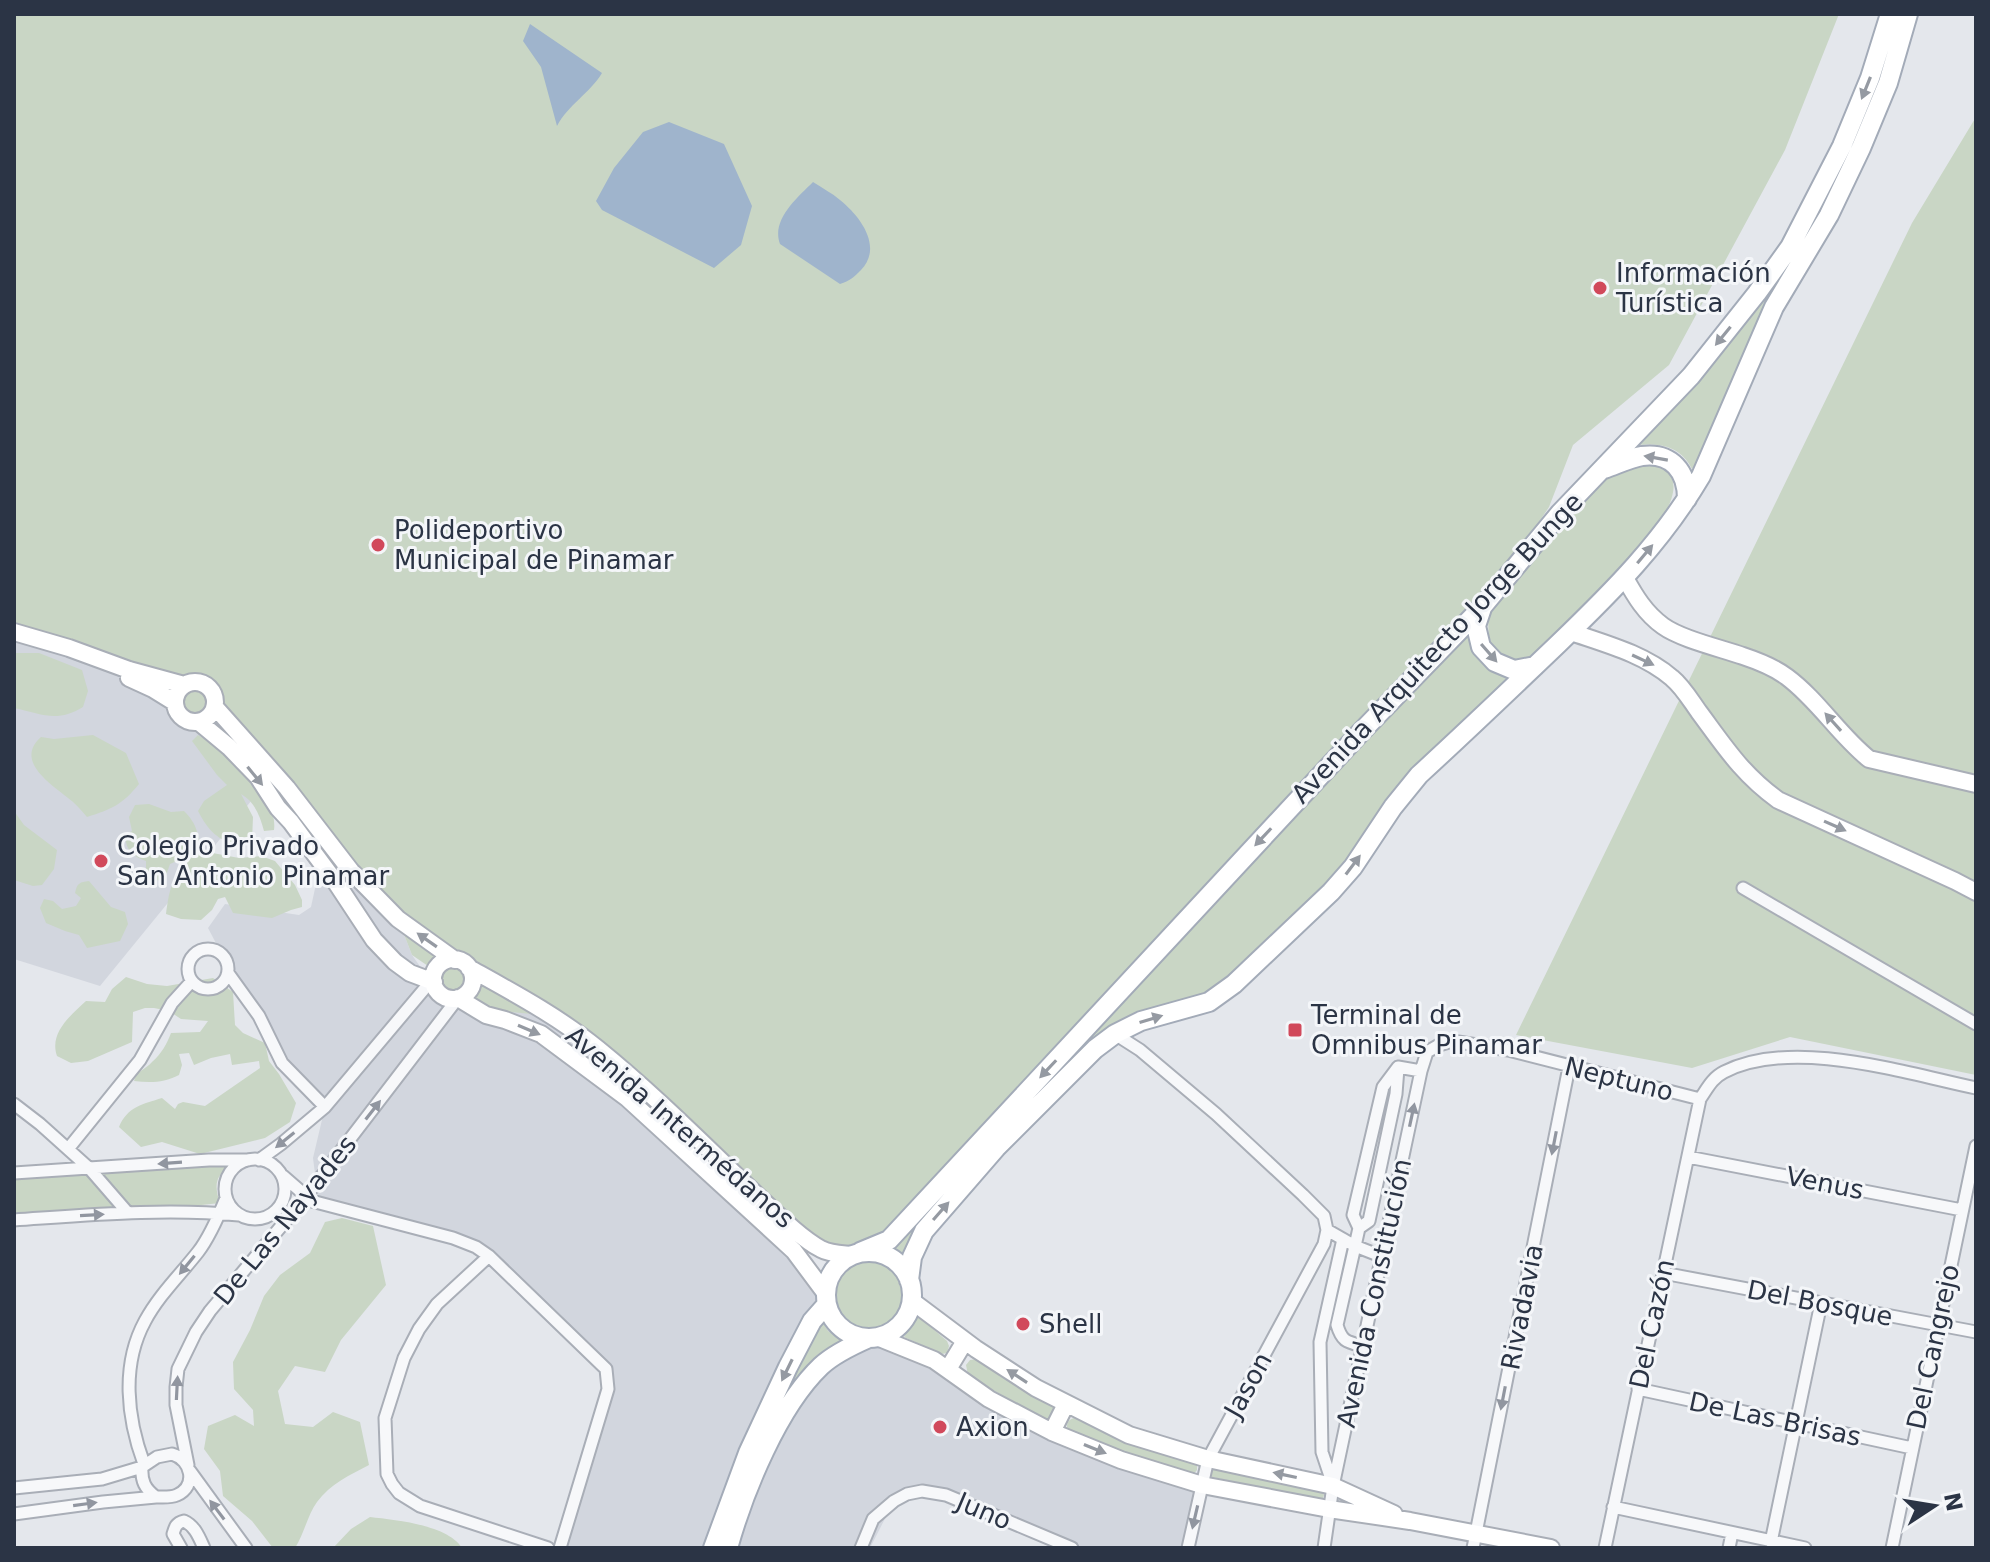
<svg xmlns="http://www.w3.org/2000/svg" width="1990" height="1562" font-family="'DejaVu Sans',sans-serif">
<rect width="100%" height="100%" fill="#e4e7ec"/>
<path fill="#d2d6de" d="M14,641L36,646L123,676L234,730L274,773L100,986L14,959Z
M331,871H351L398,919L412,955L438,992L553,1016L759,1196L827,1304L832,1317L842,1329L855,1336L877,1337L1052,1432L1202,1485L1188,1548H1072L922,1491L894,1501L870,1548H560L608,1389L606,1369L489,1256L318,1197L313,1158L325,1107L282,1063L259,1016L228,966L208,928L225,904L299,915L311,907L316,884Z"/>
<path fill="#c9d6c5" d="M14,14H1839L1785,150L1669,365L1573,445L1549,507L1483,606L889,1240L831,1253L553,1016L491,1010L441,995L436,989L428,966L412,955L398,919L255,751L204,720L193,722L185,720L176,709L126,673L37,644L14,641Z
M1899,14L1889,62L1854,151L1698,461L1692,469C1680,445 1660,443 1635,445L1803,237L1838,174L1862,121L1878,81Z
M1976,117V1075L1790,1037L1692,1068L1516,1035L1912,223Z
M1638,464C1733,466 1610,582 1587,605C1574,619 1555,643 1540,654C1534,658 1525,660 1517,663C1487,651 1486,636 1490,606L1604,477Z
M1471,629C1479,656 1482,670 1510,679L1346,864L1238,970L1211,990L1184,1002L1079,1057L907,1266L898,1256L884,1249L1257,857Z
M14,653H39L82,670L88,691L83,707C57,723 42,714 14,708Z
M93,735L126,753L139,784C122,805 112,809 87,817C81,810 75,803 68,798C51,784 14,761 41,737L54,739Z
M198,735C225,752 279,795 274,830L264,831C260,816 255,802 241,794L253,817L252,841L240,847C217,839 209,832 198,811L204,801L227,785L217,775L192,741Z
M149,804L171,812L184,811C198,825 197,833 202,851L239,858L261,856L275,861L295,885L302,900V907L291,910L272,918L233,913L225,897L218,899L212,910L201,920L181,919L166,914C169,894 170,879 187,865L184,858L170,864L164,881L155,880L146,871V861C132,856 126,850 125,835L132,831L129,817L135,805Z
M14,811L24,825L57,850L54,869L42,885L33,886L14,880Z
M89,881L111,907L125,912L128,924L120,941L87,948L79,935L65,931L46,923L40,908L44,899L53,901L62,909L76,906L81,898L75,893C77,883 80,882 89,881Z
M126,977L147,984L167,986L213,978L233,992L235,1025L243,1033L265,1043L269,1061L279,1074L296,1103L290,1122L265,1138L200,1154L162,1142L141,1147L119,1127C127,1107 143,1104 162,1098L175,1109L178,1104L183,1102L205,1106L260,1068L259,1061L232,1065L230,1054L211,1058L194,1065L189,1053L179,1054L182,1065L179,1075C164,1083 150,1083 134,1081C137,1070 145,1070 152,1062C161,1054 167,1044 171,1033L200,1032L208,1021L181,1019L169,1011L154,1008H145L133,1012L132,1042L88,1061L71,1063L57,1056C49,1033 70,1016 86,1001L105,1002L112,989Z
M230,1165C215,1177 214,1185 220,1203L128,1213L14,1220V1173Z
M342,1218L373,1226L386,1285L341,1340L325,1372L295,1366L278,1391L285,1424L313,1427L333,1412L360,1422L369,1465C350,1475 330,1484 317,1502C308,1514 304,1534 295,1548H273L252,1521L223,1496L220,1471L204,1449L208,1426L235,1415L254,1426L253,1410L234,1389L233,1362L250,1330L264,1296L280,1275L310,1253L325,1222Z
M834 1294a36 36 0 1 1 72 0a36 36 0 1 1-72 0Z
M917,1315L947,1341L949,1346L947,1353L942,1354L904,1337Z
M821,1320L828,1331L844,1343C819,1357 801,1370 785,1396L782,1395Z
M977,1359L1050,1402L1054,1409L1053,1415L1049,1419L1040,1418L968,1375L966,1365L970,1360Z
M1075,1418L1135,1443L1193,1460L1197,1464V1470L1193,1475L1188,1476L1069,1433C1065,1426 1067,1419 1075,1418Z
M1214,1468L1322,1490L1324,1495L1323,1498L1318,1499L1212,1477L1210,1472Z
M370,1517C396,1520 448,1525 462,1548H333L351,1529Z"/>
<path fill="#9fb4cc" d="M530,24L602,73C590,93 568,105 557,126L541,67L523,41Z
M669,122L724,144L752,206L741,245L714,268L602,210L596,201L614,168L643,132Z
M813,182C822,188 832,193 840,200C861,217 883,247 861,270C854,277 850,281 840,284L780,244C771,220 797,198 813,182Z"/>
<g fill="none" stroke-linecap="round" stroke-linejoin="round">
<g stroke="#a9aeb7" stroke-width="15">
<path id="street" d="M1743,888L1976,1024
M188 969a20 20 0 1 1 40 0a20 20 0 1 1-40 0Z
M228,973L259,1016L282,1063L325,1107
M1115,1034L1140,1050L1216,1114L1303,1195L1324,1216L1327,1230L1355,1246L1337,1325C1342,1342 1347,1342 1363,1346
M14,1104L40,1124L89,1168L128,1213
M68,1149L140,1060L172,1003L191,982
M1688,1157L1962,1210
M225 1189a30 30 0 1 1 60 0a30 30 0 1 1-60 0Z
M259,1160L281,1144L325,1107L426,987L434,982
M14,1173L209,1160H248
M283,1176L306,1196
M304,1199L453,1238L476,1247L489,1256L606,1369L608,1389L560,1548
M14,1220C89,1215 164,1208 239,1215
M1359,1228L1369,1221L1396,1094L1398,1068
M489,1256L437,1304L419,1329L404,1358L385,1418L387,1474L392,1484L399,1493L420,1506L548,1548
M1383,1257L1355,1246L1359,1228L1353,1215L1383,1087L1398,1067L1421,1071
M1663,1273L1976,1332
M1638,1389L1912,1448
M172,1454C192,1460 197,1486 177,1495C170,1498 163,1497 156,1497C145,1489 141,1481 142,1467L157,1457Z
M144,1464C127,1418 121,1365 145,1321C159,1295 180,1275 198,1252C209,1238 219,1215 226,1198
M188,1465L176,1405V1387L178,1369L196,1332L210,1311L304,1199L458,998
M190,1471L246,1548
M1332,1482L1322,1452L1320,1342L1343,1239
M14,1488L102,1479L142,1467
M1613,1507L1805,1548
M14,1514L103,1502L156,1497
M1771,1542L1821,1303
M181,1548L173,1534C175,1527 176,1523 184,1521C195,1526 199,1537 204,1548
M861,1548L873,1519L894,1501L907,1494L922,1491L946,1495L1072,1548
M1188,1548L1208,1459L1324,1244L1327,1230
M1324,1548L1333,1486L1421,1071L1427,1052L1439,1045L1452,1041L1508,1050L1700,1099
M1473,1548L1569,1067
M1605,1548L1700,1099C1707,1089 1712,1078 1724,1072C1792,1037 1905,1073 1976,1088
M1729,1548L1732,1533
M1892,1548L1976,1146"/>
</g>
<g stroke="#a9aeb7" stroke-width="20">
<path id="secondary" d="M1625,578C1635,596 1645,613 1663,626C1681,639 1720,648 1743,656C1758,661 1774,667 1787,677C1818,700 1839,735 1869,759L1976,784
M14,632L69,648L129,670L184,685
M1571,632C1606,644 1644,654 1672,678C1683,687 1691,701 1699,712C1725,747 1742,774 1778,800L1955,881L1976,892
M129,678L153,689L174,702
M175 702a20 20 0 1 1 40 0a20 20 0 1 1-40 0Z
M215,707L287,788L351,871L398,919L455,960
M199,722L229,747L258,777L278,808L291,822L337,884L374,940L395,962L410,973L434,982
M433 979a20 20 0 1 1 40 0a20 20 0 1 1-40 0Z
M469,968C514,993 559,1017 598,1049C651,1092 698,1139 747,1186C767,1204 798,1237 821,1249C830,1254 841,1254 851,1255
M458,998L486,1015L505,1020L541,1034L627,1098L794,1251L826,1294
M912,1301L976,1349L1036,1388L1129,1435L1208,1459L1333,1486L1394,1514
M877,1337L934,1360L989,1399L1052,1432L1121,1460L1202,1485L1329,1509L1410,1521L1551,1548
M948,1369L965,1341
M1052,1432L1066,1404"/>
</g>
<g stroke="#a3abb8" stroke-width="22">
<path id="primary" d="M1604,469C1616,465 1630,458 1642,456C1672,452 1687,472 1687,499
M1482,608L1476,626L1481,647L1495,662L1514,670L1535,666
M860,1252L889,1240L1360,733L1483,606L1560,513L1691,376L1757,293L1790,247L1842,146L1870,78L1890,14
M826 1295a43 43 0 1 1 86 0a43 43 0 1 1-86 0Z
M909,1280L912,1257L924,1231L996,1148L1095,1049L1115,1034L1141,1021L1209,1002L1234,984L1331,892L1353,867L1393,807L1419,775C1466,732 1512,688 1558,644C1613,591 1662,542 1701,476L1774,307L1829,215L1861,148L1888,83L1908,14
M713,1548L748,1453L788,1367L812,1321L827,1304
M728,1548C744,1491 778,1407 821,1366C834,1354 853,1345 869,1338"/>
</g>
<use href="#street" stroke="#f7f8fa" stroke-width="11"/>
<use href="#secondary" stroke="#fff" stroke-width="16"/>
<use href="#primary" stroke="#fff" stroke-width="18"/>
</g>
<defs><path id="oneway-solid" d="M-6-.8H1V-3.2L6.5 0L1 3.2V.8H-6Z" transform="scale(2)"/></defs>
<g fill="#959aa2">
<use href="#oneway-solid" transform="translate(1866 88) rotate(112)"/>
<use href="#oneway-solid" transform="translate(1723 336) rotate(129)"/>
<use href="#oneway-solid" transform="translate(1656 458) rotate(-170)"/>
<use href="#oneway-solid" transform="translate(1645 554) rotate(-50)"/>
<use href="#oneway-solid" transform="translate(1489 653) rotate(49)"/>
<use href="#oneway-solid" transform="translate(1643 660) rotate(25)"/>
<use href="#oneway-solid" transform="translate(1833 722) rotate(-132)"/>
<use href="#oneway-solid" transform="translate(255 776) rotate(51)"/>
<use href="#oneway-solid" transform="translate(1835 826) rotate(24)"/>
<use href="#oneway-solid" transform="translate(1263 837) rotate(133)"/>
<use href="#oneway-solid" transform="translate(1353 865) rotate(-53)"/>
<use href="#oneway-solid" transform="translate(427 940) rotate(-145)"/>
<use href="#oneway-solid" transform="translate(1151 1019) rotate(-17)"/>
<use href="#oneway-solid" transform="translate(529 1030) rotate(23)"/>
<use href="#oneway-solid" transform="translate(1048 1069) rotate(133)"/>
<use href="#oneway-solid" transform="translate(941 1211) rotate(-49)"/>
<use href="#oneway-solid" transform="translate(787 1370) rotate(116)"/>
<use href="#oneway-solid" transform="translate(1017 1376) rotate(-147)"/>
<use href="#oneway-solid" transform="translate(1095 1449) rotate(22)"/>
<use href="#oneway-solid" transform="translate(1285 1475) rotate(-168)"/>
</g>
<g fill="#9196a0">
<use href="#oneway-solid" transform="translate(373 1110) rotate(-52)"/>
<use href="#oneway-solid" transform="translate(1412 1115) rotate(-78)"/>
<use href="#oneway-solid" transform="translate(285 1140) rotate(141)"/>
<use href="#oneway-solid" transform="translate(1554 1143) rotate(101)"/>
<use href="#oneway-solid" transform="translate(170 1163) rotate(176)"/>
<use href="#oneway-solid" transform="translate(92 1215) rotate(-3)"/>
<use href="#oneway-solid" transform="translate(187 1265) rotate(129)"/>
<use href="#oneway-solid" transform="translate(177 1388) rotate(-87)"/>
<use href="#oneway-solid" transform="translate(1503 1398) rotate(101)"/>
<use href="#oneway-solid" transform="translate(85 1504) rotate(-8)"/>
<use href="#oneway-solid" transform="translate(217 1510) rotate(-127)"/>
<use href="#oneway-solid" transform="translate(1195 1517) rotate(103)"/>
</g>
<g fill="#d1495b" stroke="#f4f6f9" stroke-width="3">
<circle cx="1600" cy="288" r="8"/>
<circle cx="378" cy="545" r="8"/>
<circle cx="101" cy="861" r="8"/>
<rect x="1287" y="1022" width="16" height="16" rx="4"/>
<circle cx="1023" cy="1324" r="8"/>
<circle cx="940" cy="1427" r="8"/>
</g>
<g text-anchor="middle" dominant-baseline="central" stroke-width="6" stroke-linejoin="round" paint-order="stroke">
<g font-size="26" fill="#2b3445" stroke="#f4f6f9" text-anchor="start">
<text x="1616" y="273">Información<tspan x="1616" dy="30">Turística</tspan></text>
<text x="394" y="530">Polideportivo<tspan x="394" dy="30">Municipal de Pinamar</tspan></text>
<text x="117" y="846">Colegio Privado<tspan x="117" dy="30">San Antonio Pinamar</tspan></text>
<text x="1311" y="1015">Terminal de<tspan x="1311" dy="30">Omnibus Pinamar</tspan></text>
<text x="1039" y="1324">Shell</text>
<text x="956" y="1427">Axion</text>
</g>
<g font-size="26" fill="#2b3445" stroke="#f4f6f9">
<text transform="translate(1437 648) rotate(-47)">Avenida Arquitecto Jorge Bunge</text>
<text transform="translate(1619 1079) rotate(14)">Neptuno</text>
<text transform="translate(680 1127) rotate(41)">Avenida Intermédanos</text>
<text transform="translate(1825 1183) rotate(11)">Venus</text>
<text transform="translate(285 1220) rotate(-51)">De Las Nayades</text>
<text transform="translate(1374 1293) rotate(-78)">Avenida Constitución</text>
<text transform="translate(1820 1303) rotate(11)">Del Bosque</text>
<text transform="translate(1522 1307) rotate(-79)">Rivadavia</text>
<text transform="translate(1652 1324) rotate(-78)">Del Cazón</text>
<text transform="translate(1933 1347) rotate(-78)">Del Cangrejo</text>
<text transform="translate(1248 1385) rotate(-61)">Jason</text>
<text transform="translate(1775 1419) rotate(12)">De Las Brisas</text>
<text transform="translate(984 1511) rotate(23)">Juno</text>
</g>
</g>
<rect width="1990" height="1562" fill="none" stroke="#2b3445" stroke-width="32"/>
<g transform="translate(1934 1506) rotate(78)" stroke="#f4f6f9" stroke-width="6" paint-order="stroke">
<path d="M0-6L14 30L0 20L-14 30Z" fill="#2b3445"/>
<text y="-12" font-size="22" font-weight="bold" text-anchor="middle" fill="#2b3445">N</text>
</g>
</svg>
